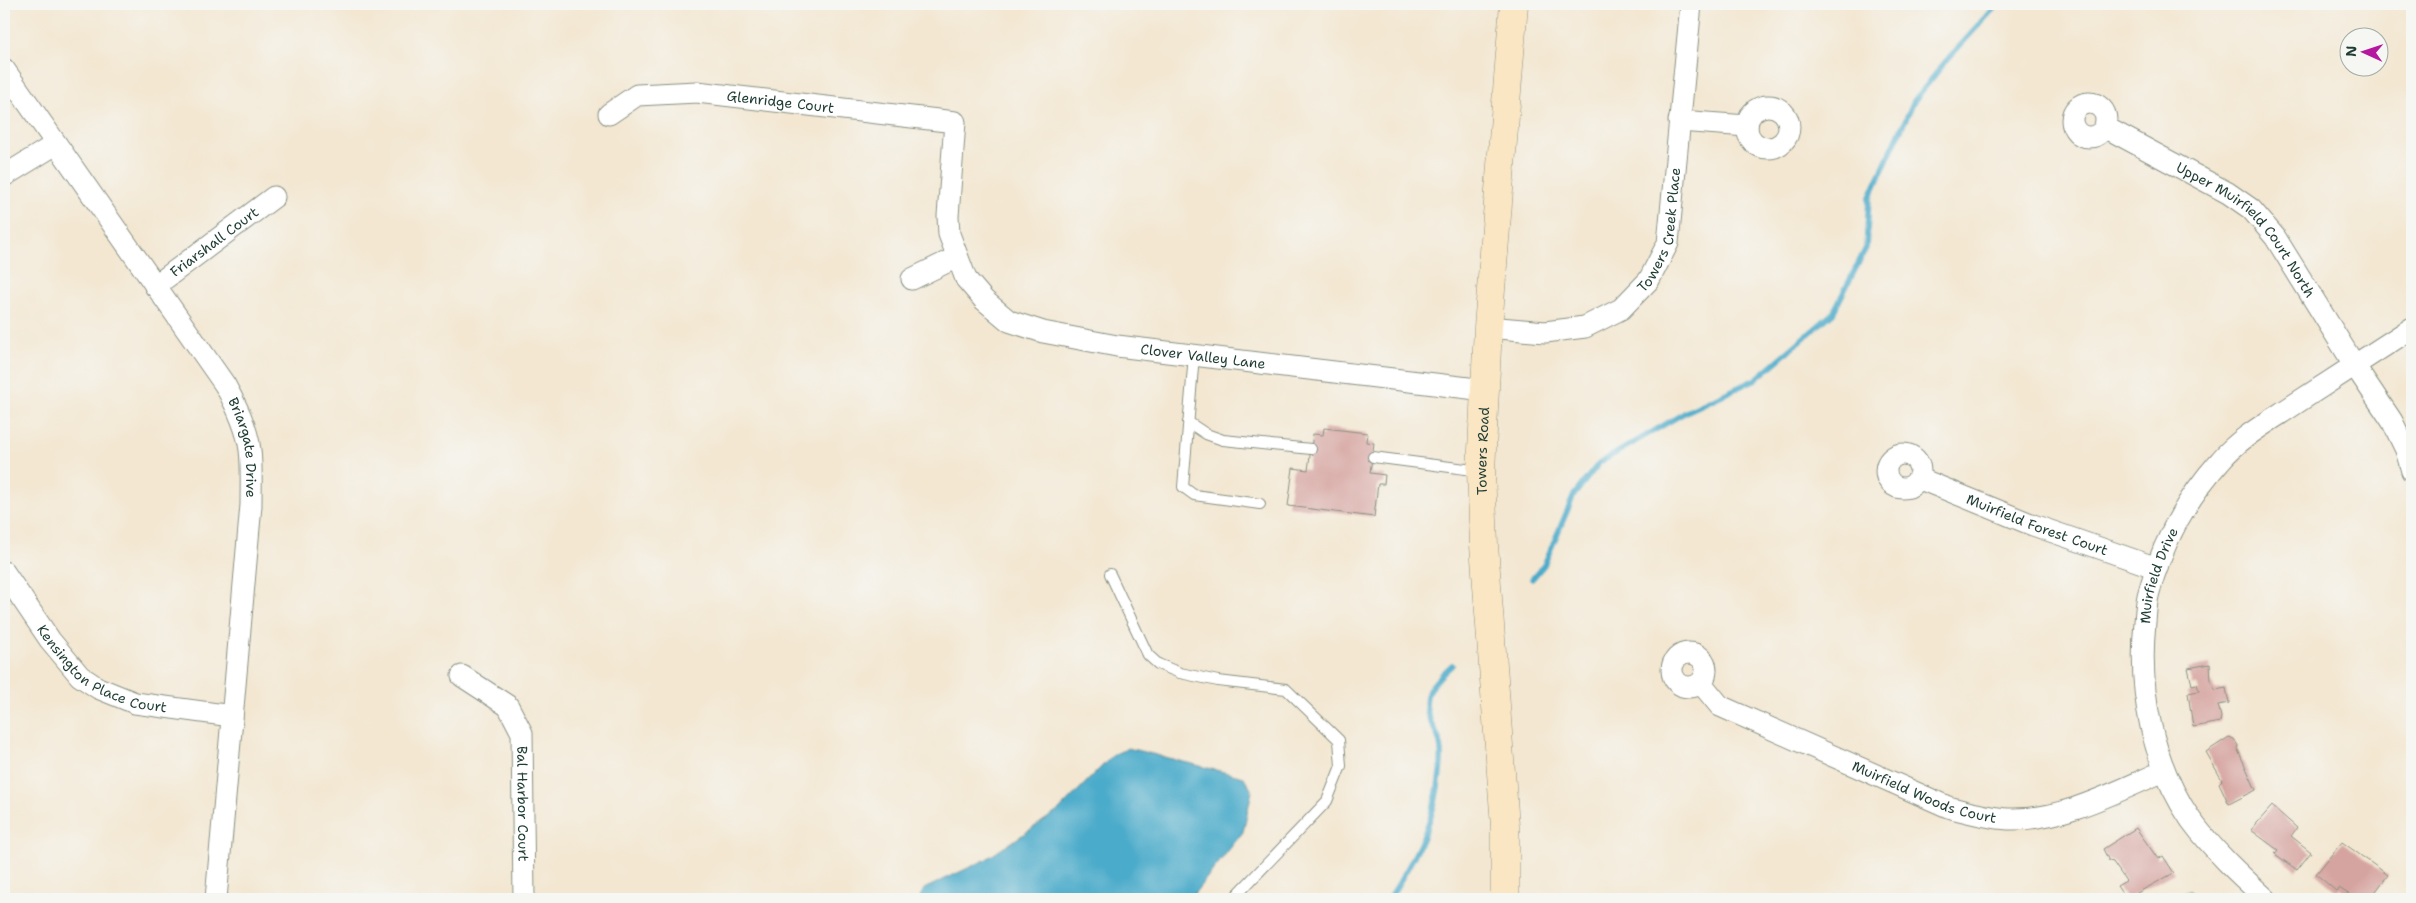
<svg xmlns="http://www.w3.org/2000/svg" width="2416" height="903" font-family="'Shantell Sans',sans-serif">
<rect width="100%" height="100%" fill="#f6f6f2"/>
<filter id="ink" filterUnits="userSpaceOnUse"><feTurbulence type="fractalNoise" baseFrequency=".02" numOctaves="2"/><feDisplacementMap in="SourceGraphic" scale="10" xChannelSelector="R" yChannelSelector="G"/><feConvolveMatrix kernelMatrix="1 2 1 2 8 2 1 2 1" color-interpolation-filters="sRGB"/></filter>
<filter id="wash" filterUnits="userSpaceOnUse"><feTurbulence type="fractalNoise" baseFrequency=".0096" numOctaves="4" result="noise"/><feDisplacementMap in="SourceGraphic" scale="20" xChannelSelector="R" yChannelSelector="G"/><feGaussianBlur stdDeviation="1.12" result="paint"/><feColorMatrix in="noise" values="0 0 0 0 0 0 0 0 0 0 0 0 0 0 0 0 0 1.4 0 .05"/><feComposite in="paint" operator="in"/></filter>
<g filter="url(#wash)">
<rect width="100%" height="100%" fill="#f3e7d2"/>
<path fill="#80d699" stroke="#508a66" d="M2189,889L2199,899H2178Z"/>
<path fill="#4cabca" stroke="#36747f" d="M1128,748L1244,777L1252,791L1243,832L1190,899H919L924,889L985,860L1058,811L1113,755Z"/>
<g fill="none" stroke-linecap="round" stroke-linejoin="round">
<path stroke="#4cabca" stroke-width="5.5" d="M1532,579L1544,565L1574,495L1599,463L1686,412L1756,379L1833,313L1866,248L1869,199L1914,101L1946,61L1998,4
M1389,899C1410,866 1432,827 1438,787C1440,772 1444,752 1438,737C1436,731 1432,726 1430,720C1419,693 1433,683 1452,665"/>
</g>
<g id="blocks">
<path fill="#d6a4a0" d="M1324,428L1367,433L1366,442L1374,443L1370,473L1385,475L1384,484H1378L1374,517L1288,506L1293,468L1308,470L1313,434L1323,435Z
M2210,664L2211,681L2215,690L2226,688L2229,703L2218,705L2221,717L2220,722L2193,727L2188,693L2199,691L2197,684L2192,685L2188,668Z
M2229,737L2234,739L2238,746L2237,748L2256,790L2229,804L2219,783L2222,780L2206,752Z
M2272,806L2297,828L2291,836L2311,852L2297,870L2275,854L2278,850L2251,830Z
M2136,828L2158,859L2163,856L2174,873L2126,899L2117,886L2126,881L2113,862L2109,861L2103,849Z
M2342,842L2388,875L2370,899H2346L2350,895L2339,888L2336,891L2316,874Z"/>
</g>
</g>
<g filter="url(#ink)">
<use href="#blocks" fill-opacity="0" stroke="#899283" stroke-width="1"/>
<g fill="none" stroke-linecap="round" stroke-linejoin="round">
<g stroke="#899283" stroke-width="12">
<path id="service" d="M1194,355L1183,487L1194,495L1260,504
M1188,422L1206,434L1223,440L1311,449
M1373,457L1481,471
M1110,574L1148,655L1158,664L1180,673L1218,681L1286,689L1339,740L1341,766L1327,801L1233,899"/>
</g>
<g stroke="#899283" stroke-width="23">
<g id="minor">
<path id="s1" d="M4,69L225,385C236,405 247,427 250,450C252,468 251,487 251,505L216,899"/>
<circle cx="2089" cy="120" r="17"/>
<circle cx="1768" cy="127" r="21"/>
<path id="s2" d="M609,114L637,95L697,92L955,122L948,216L949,234L966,279L984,300L1009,321L1043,332L1117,346L1485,390"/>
<path d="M1679,121L1747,126"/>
<path id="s3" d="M2105,127L2228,193L2251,209L2275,237L2355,366L2392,421L2406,450L2412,471"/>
<path d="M4,176L56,144"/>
<path d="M912,279L957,257"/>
<path id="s4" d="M155,286L274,197"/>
<path id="s5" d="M1488,327L1545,332L1585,327L1621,309L1649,280L1668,243L1691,4"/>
<circle cx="1903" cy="471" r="17"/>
<path id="s6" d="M1918,478L2033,525L2157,568"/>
<path id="s7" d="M4,572L50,640L80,676L98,688L135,703L232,716"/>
<circle cx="1689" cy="670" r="17"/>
<path id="s8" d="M462,676L508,706L522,733L524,899"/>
<path id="s9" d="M1701,683L1720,706L1948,807C1967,812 1988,818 2008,819C2062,821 2115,792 2164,771"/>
<path id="s10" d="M2266,899C2239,874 2213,850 2191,820C2152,763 2138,691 2145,622C2146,612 2146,602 2149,592C2162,544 2187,498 2220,461C2240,437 2270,421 2295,404C2334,379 2373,353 2412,328"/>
</g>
</g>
<g stroke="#899283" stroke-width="29">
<g id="secondary">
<path id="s11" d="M1505,899V826L1484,545L1481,471L1488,327L1514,4"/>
</g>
</g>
<use href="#service" stroke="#fff" stroke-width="10"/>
<use href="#minor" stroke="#fff" stroke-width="21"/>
<use href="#secondary" stroke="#fbe6c4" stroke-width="28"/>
</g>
</g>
<g text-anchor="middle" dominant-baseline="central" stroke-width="5" stroke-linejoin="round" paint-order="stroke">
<g font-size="14" fill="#1f3d34" stroke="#f6f6f2">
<text stroke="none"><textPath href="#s2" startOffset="178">Glenridge Court</textPath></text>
<text stroke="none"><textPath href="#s5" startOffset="230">Towers Creek Place</textPath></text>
<text stroke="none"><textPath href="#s3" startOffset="178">Upper Muirfield Court North</textPath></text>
<text stroke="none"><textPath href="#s4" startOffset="74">Friarshall Court</textPath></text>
<text stroke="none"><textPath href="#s2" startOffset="772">Clover Valley Lane</textPath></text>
<text stroke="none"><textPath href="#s1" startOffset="452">Briargate Drive</textPath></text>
<text stroke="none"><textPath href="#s11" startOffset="449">Towers Road</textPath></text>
<text stroke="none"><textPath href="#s6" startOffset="128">Muirfield Forest Court</textPath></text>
<text stroke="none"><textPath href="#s10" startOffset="365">Muirfield Drive</textPath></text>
<text stroke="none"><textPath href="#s7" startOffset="144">Kensington Place Court</textPath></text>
<text stroke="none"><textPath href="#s9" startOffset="252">Muirfield Woods Court</textPath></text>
<text stroke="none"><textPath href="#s8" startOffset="156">Bal Harbor Court</textPath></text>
</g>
</g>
<rect width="2416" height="903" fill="none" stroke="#f6f6f2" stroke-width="20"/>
<g transform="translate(2364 52) rotate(273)"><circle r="24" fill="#f6f6f2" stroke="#a0aca6"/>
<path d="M0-4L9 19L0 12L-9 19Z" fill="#b5179e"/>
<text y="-8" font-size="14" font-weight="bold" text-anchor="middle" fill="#1f3d34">N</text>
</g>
</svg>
